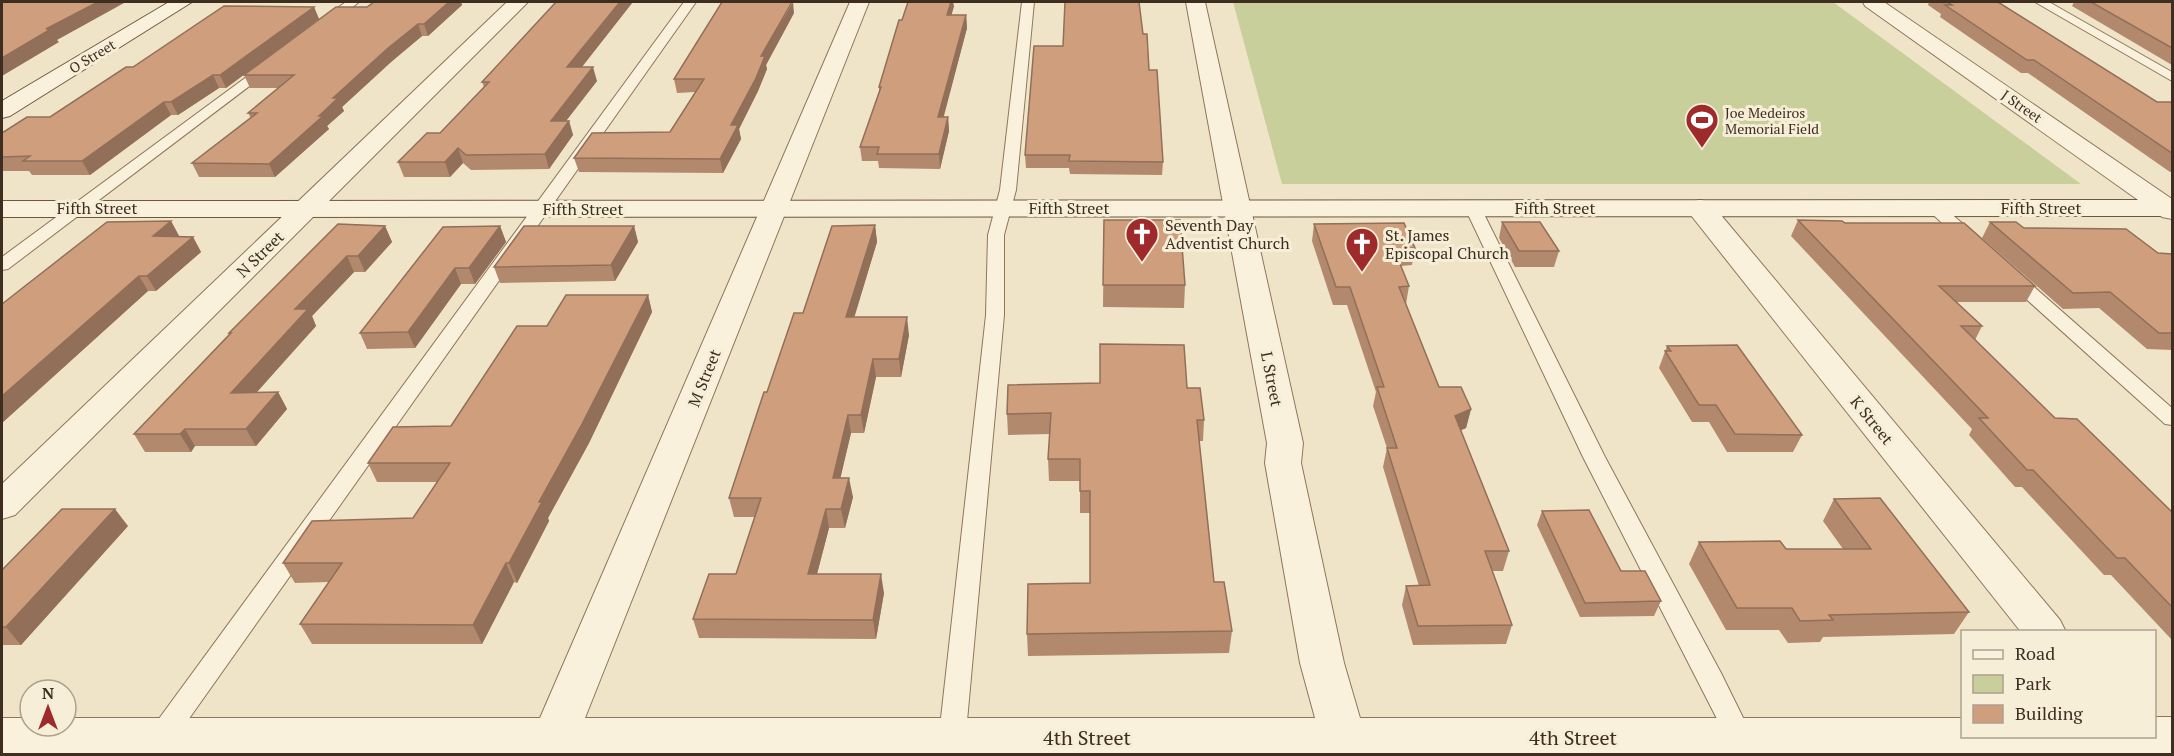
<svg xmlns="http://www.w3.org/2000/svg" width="2174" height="756" font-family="'PT Serif',serif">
<rect width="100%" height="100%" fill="#f0e4c8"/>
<path fill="#c9cf9b" d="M1233,2H1833L2081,184H1282Z"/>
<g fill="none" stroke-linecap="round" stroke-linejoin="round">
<g stroke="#8d765c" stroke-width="2">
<path id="lane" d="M346,2H359L328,26H320V20Z
M684,2H696L164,754H136L139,746Z
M1022,2H1034L1016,190L1004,235V315L964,754H937L986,315L988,235L1000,190Z
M2035,2H2049L2172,72V81Z
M267,62L273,66L272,69L8,269L2,270V257Z
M1473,203L1481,208L1605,457L1721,673L1761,754H1735L1583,457L1465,208Z
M1935,203L1941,205L1977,236L1979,240L1977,244H1965L1929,211L1927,208L1929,205Z
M2011,271L2017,272L2172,408V425L2165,424L2005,280L2002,276Z"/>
</g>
<g stroke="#8d765c" stroke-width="2">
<path id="street" d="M507,2H528L15,515L2,519V484Z
M850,2H869L585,718H1315L1300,663L1265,463L1267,443L1186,2H1205L1303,443L1301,463L1344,663L1360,718H1962V736H2154V717H2172V754H2V718H30V726H66V718H540Z
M1863,2H1884L2172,199V219L2162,217L1865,6Z
M1700,200L1710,202L2060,620L2066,632H2021L1690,214L1687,208L1690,202Z"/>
</g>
<g stroke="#6f573f" stroke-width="2">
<path id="secondary" d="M169,2H192L10,116L2,118V101Z
M2172,200V216L2,217V201Z"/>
</g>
<use href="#lane" fill="#faf1dc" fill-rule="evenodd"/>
<use href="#street" fill="#faf1dc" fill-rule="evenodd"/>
<use href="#secondary" fill="#faf1dc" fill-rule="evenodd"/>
</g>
<path fill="#b2896c" d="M374,2H461L462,5L428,36H422L391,62L342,107L344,111L327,126L329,129L275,177H199L192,163L251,118L248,113L279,88H250L244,75L367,7Z
M1929,2H1998L2157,102H2172V172H2170L2028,73H2021L1940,17L1941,14L1928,5Z
M2074,2H2172V65L2072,6Z
M954,6L951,15H966L967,28L943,117H948L949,131L940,169L879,168L878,161H862L860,147L879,92V87L902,20Z
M314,7L319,19L226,88H219L178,115H171L90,175H32L29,171H2V133L50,117L133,67Z
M794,13L766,65L767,69L758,91L739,129L741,139L723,173L579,172L574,158L670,132L695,92L677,93L674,79Z
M1143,34L1163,162L1162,175L1070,174L1069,168H1026L1025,155L1063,46Z
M581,67L597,81L566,121H569L573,135L549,169L471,170L463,163L450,177H404L398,162L440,133L484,87L482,82Z
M1104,220L1185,285L1184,308L1103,307Z
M1798,220L2035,286L2026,302H1956L1982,326L1975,340L2055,418L2172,512V640L2111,575H2104L2022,487H2015L1969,435L1972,429L1791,236Z
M171,221L179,236L193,237L201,252L156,291H148L2,423V304Z
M1502,222L1559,251L1554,267H1515L1499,238Z
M1990,222L2158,253L2172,254V350L2147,349L2099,308L2063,309L1982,238Z
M1314,224L1415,248L1412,265L1401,266L1409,286L1406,304L1439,387L1471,409L1466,428L1461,430L1509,551L1503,571H1492L1512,625L1506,644L1413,645L1402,605L1406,586H1419L1383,467L1387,448L1373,406L1376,392L1347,305H1333L1312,241Z
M875,225L877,242L854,317L909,335L901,377H876L864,433H851L840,478L853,497L845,528H829L817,574L884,593L876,639L699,638L693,619L736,574L755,517H734L729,498L767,392L803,313Z
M385,226L392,242L365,272H354L312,316L316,326L256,392H278L287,409L256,446H195L191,452H145L134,434L229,334V333Z
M500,226L506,242L475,284H461L415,348L367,349L360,333Z
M634,226L638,242L615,281L500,283L494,267Z
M648,295L652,312L589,443L548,518L549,521L517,583L514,582L482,644H312L300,624L329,582L295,583L283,563L413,518L437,482H377L368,463L451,426L547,326Z
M1667,346L1802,435L1793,452H1727L1709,422H1692L1659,368Z
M1187,388L1204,420L1203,441H1199L1214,582L1232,631L1229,653L1028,656L1027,634L1090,583V513H1080V481H1049L1048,459L1050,434L1008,435L1007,414Z
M1834,499L1969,612L1954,634L1823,637L1820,642L1788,643L1779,630H1726L1689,564L1699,542L1786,549H1843L1823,521Z
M1542,511L1661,601L1654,616L1580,617L1537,525Z
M128,526L21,645H2V570Z"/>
<path fill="#916f58" d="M98,2H123L124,3L57,40L59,42L2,76V58L46,29Z
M449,2H461L462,5L428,36L424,24Z
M620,2H633L571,81L567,67Z
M793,2L794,13L766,65L767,69L758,91L739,129L741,139L723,173L720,159L731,125L761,56Z
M951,2H953L954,6L948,28L947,15Z
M314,7L319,19L226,88L220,75Z
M966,15L967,28L940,131L938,117Z
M418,24L422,36L391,62L342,107L344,111L327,126L329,129L275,177L269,164L319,116L333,98L387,49Z
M593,67L597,81L555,135L551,121Z
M213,75L219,88L178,115L171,102Z
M164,102L171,115L90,175L82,161Z
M948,117L949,131L940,169L939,154Z
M569,121L573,135L549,169L545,154Z
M458,148L463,163L450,177L445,162Z
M171,221L179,236H153Z
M875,225L877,242L849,335L846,317Z
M385,226L392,242L365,272L358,256Z
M500,226L506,242L475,284L469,268Z
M634,226L638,242L615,281L611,265Z
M193,237L201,252L156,291L147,276Z
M347,256L354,272L312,316L316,326L241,410L231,393L295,309Z
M455,268L461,284L415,348L408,332Z
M139,276L148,291L2,423V396Z
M648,295L652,312L589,443L548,518L549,521L517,583L509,563L539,502Z
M907,317L909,335L901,377L899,359Z
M873,359L876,377L864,433L861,415Z
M278,392L287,409L256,446L246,429Z
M1471,409L1466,428L1450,435L1455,416Z
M848,415L851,433L836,497L833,478Z
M185,429L195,446L191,452L180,434Z
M849,478L853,497L845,528L841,509Z
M115,509L128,526L21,645L6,627Z
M826,509L829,528L812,593L808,574Z
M506,563L514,582L482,644L473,625Z
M881,574L884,593L876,639L873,620Z"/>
<path fill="#cf9f7d" stroke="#916f58" stroke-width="1.5" d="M2,2H98L46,29H51L2,58Z
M374,2H449L424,24H418L387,49L333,98H338L319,116H323L269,164L192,163L257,113H248L294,75H244L336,7H367Z
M556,2H620L567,67H593L551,121H569L545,154L466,155L458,148L445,162H398L427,133H440L489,82H482Z
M722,2H792L761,56H765L756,78L731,125H738L720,159L574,158L592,133L670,132L704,79H674Z
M908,2H951L947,15H966L938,117H948L939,154H877L879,147H860L881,87H879L899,20H902Z
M1065,2H1139L1143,34H1147L1149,70H1157L1163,162L1069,161L1070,155H1025L1034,46H1063Z
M1947,2H1998L2157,102H2172V153L2034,60H2027L1945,5H1952Z
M2091,2H2172V48Z
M224,6L314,7L220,75H213L171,102H164L82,161H23L30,156L2,157V133L27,117H50L126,67H133Z
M1104,220H1180L1185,285H1103Z
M1798,220L1842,221L1845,223H1964L2035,286H1939L1982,326H1961L2055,418L2077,419L2172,512V607L2125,558H2117L2033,470H2027L1979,418H1988Z
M171,221L153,236L193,237L147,276H139L2,396V304L107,222Z
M1502,222H1540L1559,251H1519Z
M1990,222H2016L2024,228L2126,229L2158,253L2172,254V333H2159L2110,292L2073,293Z
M1404,223L1415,248L1394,249L1409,286L1399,287L1439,387H1461L1471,409L1455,416L1509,551H1485L1512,625L1418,626L1406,586L1430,585L1387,448H1397L1377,387H1384L1350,287H1336L1314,224Z
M338,224L385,226L358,256H347L295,309H308L231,393L278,392L246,429H185L180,434H134L231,333H229Z
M875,225L846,317H907L899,359H873L861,415H848L833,478H849L841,509H826L808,574H881L873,620L693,619L709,574H736L761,498H729L764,392H767L794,313H803L832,226Z
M500,226L469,268H455L408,332L360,333L443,227Z
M524,226H634L611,265L494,267Z
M566,295H648L582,424L539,502H542L509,563H506L473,625L300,624L342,563H283L312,521L413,518L450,463H368L393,427L451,426L517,326H547Z
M1100,344L1184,345L1187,388H1200L1204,420H1197L1214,582H1224L1232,631L1027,634L1028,584L1090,583V491H1080V459H1048L1051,413L1007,414L1008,385L1100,383Z
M1737,345L1802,435L1735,434L1716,405H1699L1665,351H1671L1667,346Z
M1880,498L1969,612L1829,615L1833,620L1800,621L1792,608H1737L1699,542L1780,541L1786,549H1871L1834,499Z
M62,509H115L6,627H2V570Z
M1589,510L1621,571H1645L1661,601L1585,603L1542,511Z"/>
<defs>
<g id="stadium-pin" transform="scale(1.725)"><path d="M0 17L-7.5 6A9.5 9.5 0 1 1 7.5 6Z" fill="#9e2a2b" stroke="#f7eed8"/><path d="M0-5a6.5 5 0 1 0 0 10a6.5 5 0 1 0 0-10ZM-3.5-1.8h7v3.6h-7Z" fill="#fff"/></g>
<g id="church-pin" transform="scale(1.725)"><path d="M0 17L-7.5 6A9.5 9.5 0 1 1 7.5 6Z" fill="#9e2a2b" stroke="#f7eed8"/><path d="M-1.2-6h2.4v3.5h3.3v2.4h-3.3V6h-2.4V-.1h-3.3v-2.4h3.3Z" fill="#fff"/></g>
</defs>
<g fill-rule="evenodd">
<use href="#stadium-pin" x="1702" y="120"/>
<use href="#church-pin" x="1142" y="234"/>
<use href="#church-pin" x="1362" y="244"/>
</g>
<g text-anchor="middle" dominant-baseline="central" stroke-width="6" stroke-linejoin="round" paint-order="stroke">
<g font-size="14" fill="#3d2e20" stroke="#f7eed8">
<text transform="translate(92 56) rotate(-31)">O Street</text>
<text transform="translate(2022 106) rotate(35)">J Street</text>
</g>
<g font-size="14" fill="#3d2e20" stroke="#f7eed8" text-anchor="start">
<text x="1725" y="112">Joe Medeiros<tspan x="1725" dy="16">Memorial Field</tspan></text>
</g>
<g font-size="16" fill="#3d2e20" stroke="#f7eed8">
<text x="97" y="208">Fifth Street</text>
<text x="1069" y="208">Fifth Street</text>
<text x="1555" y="208">Fifth Street</text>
<text x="2041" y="208">Fifth Street</text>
<text x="583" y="209">Fifth Street</text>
<text transform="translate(260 254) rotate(-44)">N Street</text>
<text transform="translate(704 378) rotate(-68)">M Street</text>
<text transform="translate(1272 379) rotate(79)">L Street</text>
<text transform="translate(1872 420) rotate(51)">K Street</text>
</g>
<g font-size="16" fill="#3d2e20" stroke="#f7eed8" text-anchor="start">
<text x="1165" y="225">Seventh Day<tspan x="1165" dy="18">Adventist Church</tspan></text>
<text x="1385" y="235">St. James<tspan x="1385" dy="18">Episcopal Church</tspan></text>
</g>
<g font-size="20" fill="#3d2e20" stroke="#f7eed8">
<text x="1087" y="737">4th Street</text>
<text x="1573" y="737">4th Street</text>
</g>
</g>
<rect width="2174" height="756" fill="none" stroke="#3d2e20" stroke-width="6"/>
<rect x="1961" y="630" width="195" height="108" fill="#f7eed8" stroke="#ada18e" stroke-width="1.5"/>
<rect x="1973" y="650" width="30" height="9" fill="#faf1dc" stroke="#ada18e" stroke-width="1.5"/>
<text x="2015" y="660" font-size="18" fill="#3d2e20">Road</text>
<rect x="1973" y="675" width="30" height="18" fill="#c9cf9b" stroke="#ada18e" stroke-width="1.5"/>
<text x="2015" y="690" font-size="18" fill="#3d2e20">Park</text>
<rect x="1973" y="705" width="30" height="18" fill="#cf9f7d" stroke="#ada18e" stroke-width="1.5"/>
<text x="2015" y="720" font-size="18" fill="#3d2e20">Building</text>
<g transform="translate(48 708)"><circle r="28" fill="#f7eed8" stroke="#ada18e" stroke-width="1.5"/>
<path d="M0-4.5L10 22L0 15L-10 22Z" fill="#9e2a2b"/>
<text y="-9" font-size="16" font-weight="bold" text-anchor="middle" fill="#3d2e20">N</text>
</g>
</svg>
